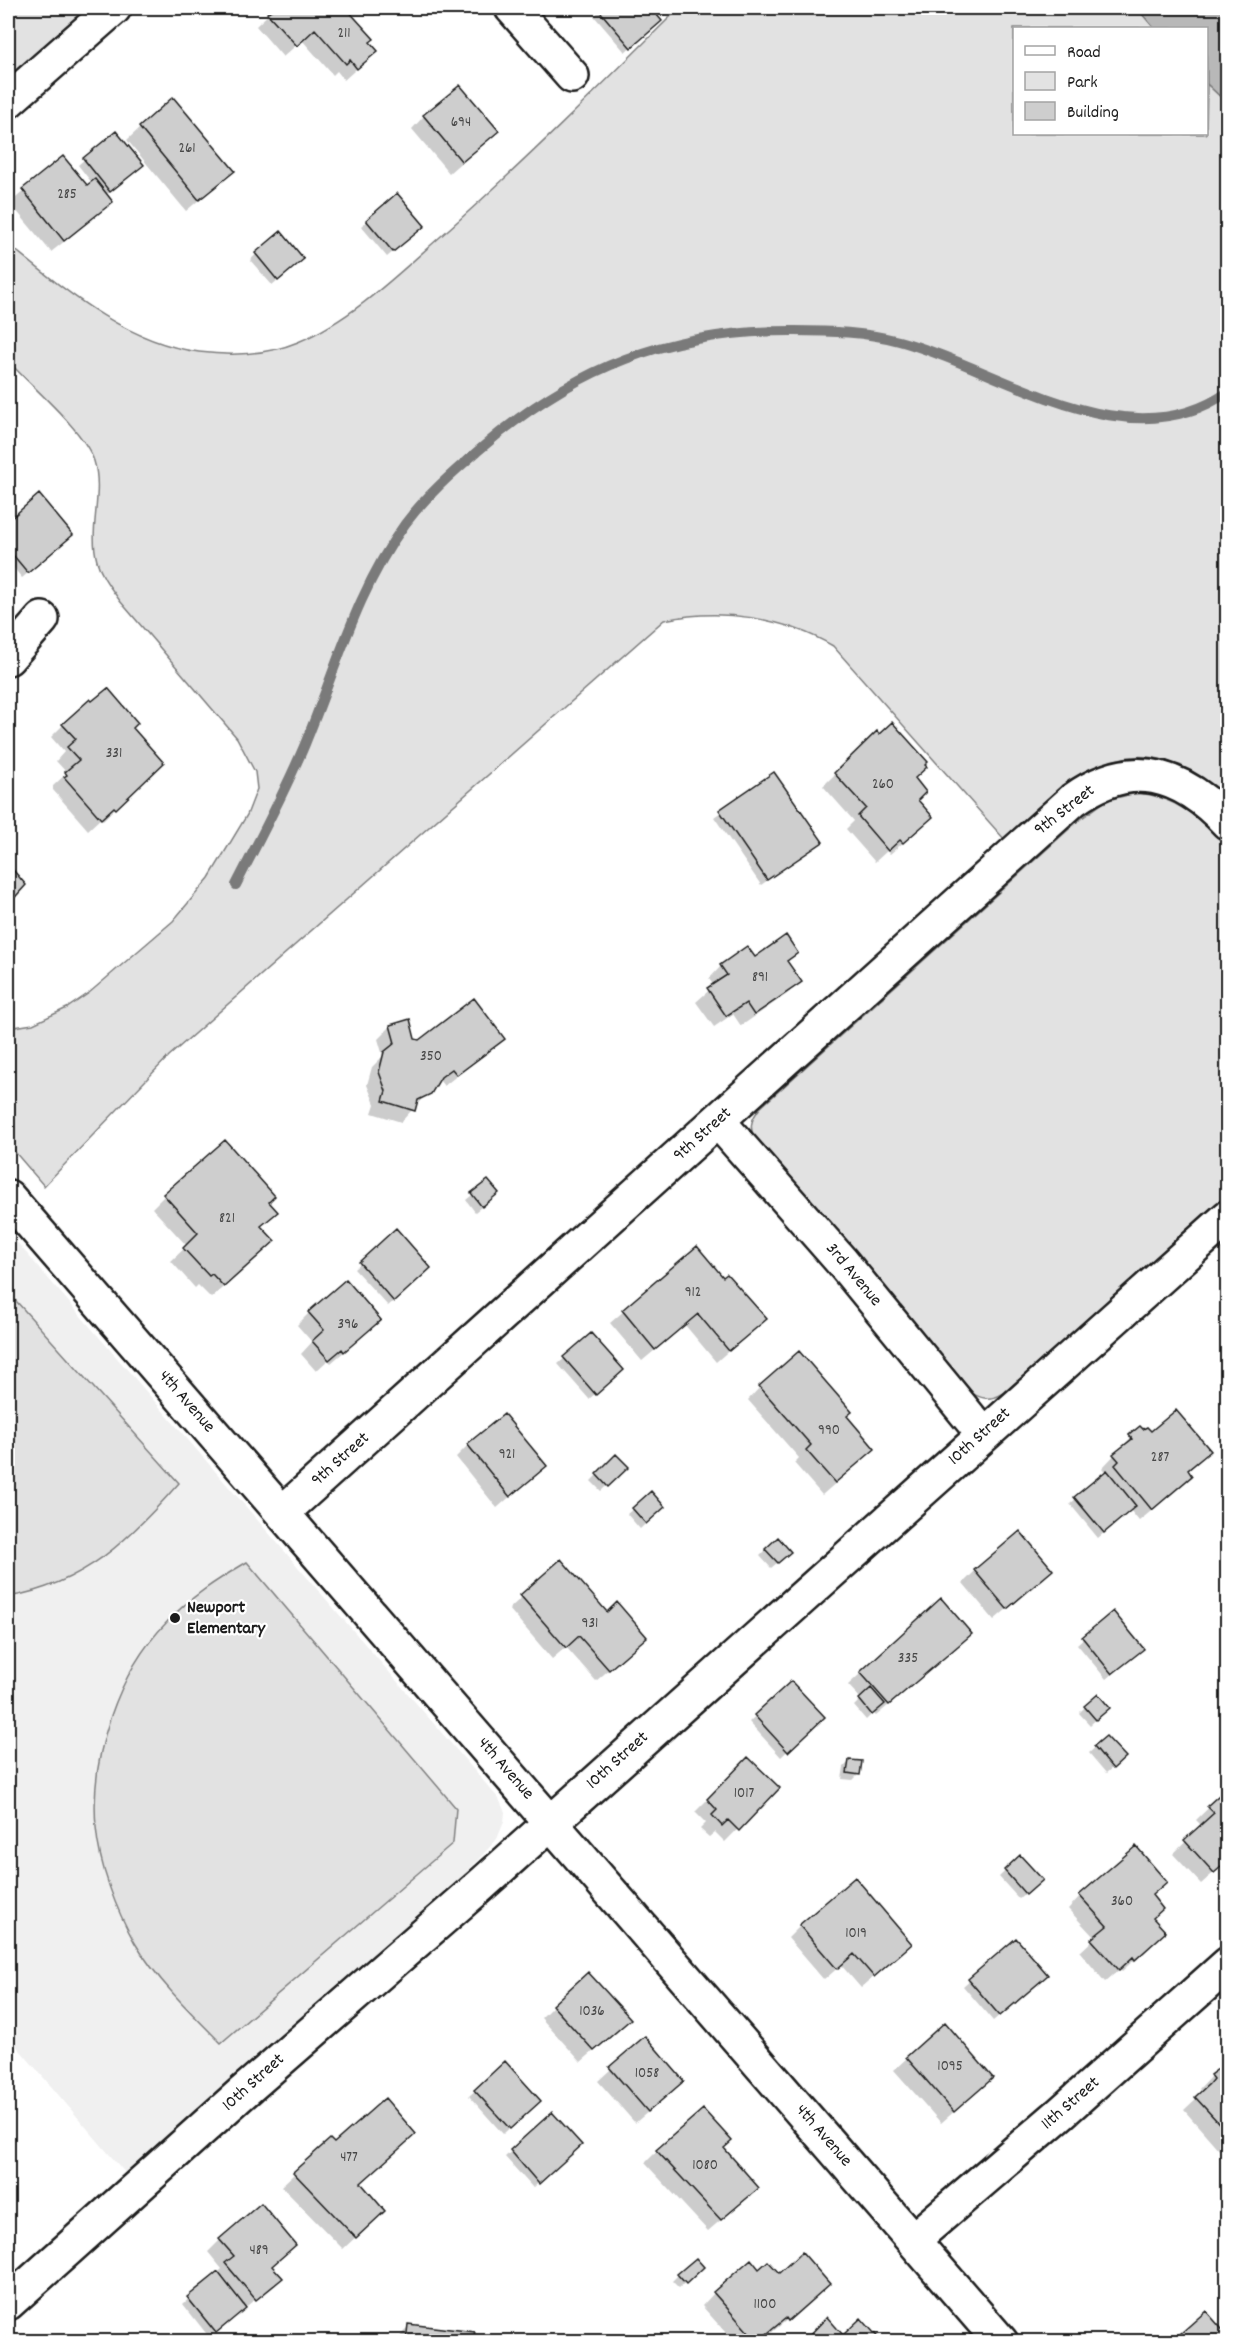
<svg xmlns="http://www.w3.org/2000/svg" width="1235" height="2349" font-family="Dekko,sans-serif">
<rect width="100%" height="100%" fill="#fff"/>
<filter id="ink" filterUnits="userSpaceOnUse"><feTurbulence type="fractalNoise" baseFrequency=".0167" numOctaves="2"/><feDisplacementMap in="SourceGraphic" scale="12" xChannelSelector="R" yChannelSelector="G"/><feConvolveMatrix kernelMatrix="1 2 1 2 8 2 1 2 1" color-interpolation-filters="sRGB"/></filter>
<g filter="url(#ink)">
<path fill="#f0f0f0" d="M8,1232L499,1799L505,1812L504,1822L497,1839L464,1875L127,2175L8,2036Z"/>
<path fill="#e2e2e2" stroke="#7f7f7f" stroke-width="1.5" d="M8,8H91L8,81Z
M679,8H1137L1154,28H1014V134H1206L1207,84L1227,103V798C1130,715 1083,771 1005,840L833,646C783,617 721,608 664,620L169,1056L44,1186L8,1144V1028L33,1024L67,1008L89,993L173,921L209,878L247,815L257,789L255,772L237,738L120,601C111,588 101,576 97,561C88,529 104,493 94,461C84,430 31,386 8,361V244C64,289 124,342 199,352C231,356 267,355 298,342C351,320 397,275 440,237C523,164 601,86 679,8Z
M1137,793C1175,796 1202,819 1227,847V1199L1004,1393C991,1401 980,1400 968,1390L755,1139C748,1127 752,1118 760,1108L1078,821L1107,800Z
M8,1292L179,1483C130,1539 85,1584 8,1597Z
M247,1562L456,1808L453,1843L221,2043C190,2012 157,1980 135,1943C116,1910 99,1865 96,1827C90,1756 117,1673 167,1622C190,1597 217,1580 247,1562Z"/>
<path fill="#b8b8b8" stroke="#7a7a7a" stroke-width="1.5" d="M1137,8H1227V103L1207,84L1206,28H1154Z"/>
<path fill="#0003" d="M275,8H344L372,39L363,63L344,80L337,71L333,75L302,40L283,57L256,26Z
M603,8H649L660,21L625,52L594,16Z
M424,116L497,131L449,173L412,129Z
M140,128L233,171L186,211L127,140Z
M115,133L136,171L106,195L111,201L99,214L51,252L10,203L62,158L86,188L92,183L78,165Z
M367,221L417,231L387,257L361,226Z
M280,233L296,265L272,285L250,260Z
M38,496L66,541L22,578L8,561V523Z
M63,725L131,728L162,762L103,820L101,818L88,830L53,790V786L67,773L56,761L64,752L51,737Z
M877,733L913,779L919,829L890,854L887,851L875,862L846,829L854,821L823,786Z
M774,774L815,847L761,885L714,817Z
M8,866L24,885L8,904Z
M796,953L787,962L800,982L787,994L741,1026L733,1014L714,1027L696,1002L714,986L709,979L721,966Z
M391,1026L414,1041L503,1039L444,1086L439,1080L401,1122L372,1113L375,1104L367,1085L372,1067L383,1056L378,1039Z
M488,1182L491,1199L475,1212L466,1200Z
M164,1196L267,1202L260,1227V1254L211,1298L198,1285L195,1288L171,1261L187,1246L152,1208Z
M396,1231L424,1274L388,1306L354,1269Z
M697,1248L723,1279L765,1319L716,1362L685,1325L642,1361L610,1323Z
M309,1313L367,1332L331,1363L328,1360L316,1371L301,1354L312,1342L297,1325Z
M591,1335L616,1376L589,1399L558,1364Z
M760,1387L845,1417L861,1461L822,1495L794,1463L799,1458L748,1400Z
M1140,1428L1209,1451L1187,1472L1190,1476L1178,1489L1139,1521L1130,1510L1098,1538L1070,1504L1106,1473L1102,1468Z
M468,1445L545,1466L497,1508L456,1457Z
M616,1456L626,1467L601,1491L591,1481Z
M663,1507L640,1529L627,1514L633,1509Z
M766,1550L783,1558L771,1568L760,1556Z
M561,1561L633,1649L596,1681L566,1647L552,1659L509,1609Z
M975,1571L1039,1582L994,1620L963,1583Z
M941,1600L958,1646L876,1716L873,1713L866,1720L854,1706L861,1699L848,1685Z
M1112,1613L1136,1654L1106,1679L1077,1644Z
M791,1683L823,1717L781,1757L749,1722Z
M1085,1707L1102,1714L1090,1725L1079,1713Z
M1106,1738L1118,1763L1106,1773L1089,1753Z
M748,1759L778,1788L725,1842L715,1832L709,1837L700,1829L706,1823L695,1812Z
M850,1761L859,1774L853,1780L842,1779L844,1767Z
M1228,1789V1860L1201,1884L1173,1854L1202,1826L1196,1820Z
M1020,1857L1035,1886L1019,1899L999,1877Z
M1080,1896H1150L1152,1944L1122,1971L1120,1969L1105,1982L1080,1952L1095,1938L1068,1909Z
M800,1926L898,1956L861,1988L841,1965L824,1980L788,1938Z
M1016,1940L1040,1980L993,2021L963,1986Z
M553,2006L617,2031L581,2062L541,2018Z
M944,2024L979,2090L941,2123L894,2070Z
M645,2038L670,2093L635,2123L598,2081Z
M505,2064L539,2101L503,2134L469,2096Z
M1228,2068V2145L1220,2151L1184,2110L1200,2095L1202,2092L1199,2089L1211,2076L1217,2071L1221,2074Z
M552,2115L574,2151L533,2188L505,2157Z
M330,2141L359,2184L371,2223L343,2249L281,2186Z
M723,2149L744,2200L708,2231L645,2163L657,2151Z
M220,2240L271,2267L281,2278L209,2337L183,2304L222,2269L208,2252Z
M702,2267L679,2288L672,2281L678,2275Z
M759,2271L779,2275L816,2296L760,2342H734L702,2306L714,2293Z
M409,2325L473,2336L491,2342H396Z"/>
<g fill="none" stroke-linecap="round" stroke-linejoin="round">
<path stroke="#7a7a7a" stroke-width="10" d="M236,885C260,838 285,792 305,744C336,669 357,590 405,524C426,496 452,473 479,450C575,367 668,330 795,331C830,331 866,332 899,341C1000,368 1126,464 1228,392"/>
</g>
<path fill="#cecece" stroke="#1c1c1c" stroke-width="1.5" d="M274,8H346L374,39L370,42L378,51L357,69L350,60L346,64L315,29L297,46L267,13Z
M601,8H651L662,21L631,48L598,9Z
M460,85L499,131L462,162L423,115Z
M173,97L235,171L199,200L139,127Z
M116,131L144,165L110,192L83,158Z
M63,156L87,185L95,179L113,202L64,241L22,189Z
M397,193L425,226L393,252L366,220Z
M281,231L304,259L278,281L255,253Z
M39,494L73,535L28,573L8,549V521Z
M108,688L138,723L133,728L164,763L116,809L114,807L101,819L64,777L67,775L65,772L79,760L67,747L76,739L62,724L90,699L92,701Z
M892,722L928,762L925,765L927,767L915,778L926,792L918,800L933,817L903,843L900,840L888,851L858,816L866,808L834,773L877,731L879,734Z
M774,772L823,842L767,880L719,810Z
M8,864L26,885L8,905Z
M786,935L798,953L787,961L802,982L754,1015L746,1003L726,1016L707,988L727,975L720,965L747,946L755,957Z
M474,998L505,1039L457,1075L452,1069L441,1077L431,1094L418,1100L415,1111L383,1101L386,1091L379,1072L384,1052L395,1043L390,1025L410,1019L415,1039L419,1040Z
M225,1140L275,1196L269,1202L278,1212L261,1226L275,1241L224,1287L212,1274L209,1276L183,1248L198,1233L163,1194Z
M488,1180L499,1193L482,1207L471,1193Z
M396,1228L431,1268L394,1302L359,1262Z
M697,1246L723,1277L727,1274L767,1319L729,1351L698,1314L655,1350L622,1310Z
M346,1279L381,1320L344,1352L342,1349L329,1360L312,1341L324,1330L308,1312Z
M591,1333L624,1370L596,1395L563,1357Z
M799,1351L852,1412L847,1416L875,1449L835,1483L806,1450L811,1445L759,1386Z
M1176,1410L1211,1451L1188,1470L1192,1476L1152,1510L1115,1465L1119,1461L1113,1454L1132,1439L1129,1435L1140,1426L1143,1429L1147,1427L1151,1431Z
M504,1414L547,1466L510,1497L467,1444Z
M616,1454L629,1467L608,1487L596,1474Z
M1107,1470L1136,1506L1104,1533L1074,1497Z
M651,1491L665,1507L646,1524L632,1508Z
M1020,1531L1053,1570L1007,1609L974,1570Z
M778,1537L791,1552L778,1563L765,1549Z
M561,1559L607,1612L617,1602L647,1637L609,1670L579,1636L566,1648L520,1595Z
M941,1598L972,1634L889,1705L860,1672Z
M1113,1611L1144,1649L1112,1674L1082,1637Z
M791,1681L825,1717L788,1752L754,1715Z
M871,1688L885,1704L872,1715L859,1699Z
M1098,1694L1110,1708L1096,1720L1084,1706Z
M1106,1736L1126,1757L1113,1769L1094,1746Z
M748,1757L780,1788L739,1831L728,1820L722,1826L712,1815L717,1810L707,1799Z
M849,1760L862,1761L860,1775L847,1773Z
M1228,1787V1861L1214,1873L1184,1840L1214,1813L1207,1806Z
M1136,1846L1167,1882L1152,1895L1163,1909L1153,1918L1166,1932L1135,1960L1133,1957L1119,1970L1091,1939L1107,1926L1079,1895Z
M1020,1855L1043,1880L1026,1895L1004,1870Z
M855,1877L912,1944L874,1977L854,1954L837,1969L799,1925Z
M1016,1938L1048,1975L1000,2016L968,1979Z
M588,1972L631,2019L594,2051L552,2005Z
M945,2022L993,2078L954,2112L906,2057Z
M645,2036L684,2081L648,2112L609,2067Z
M505,2061L541,2101L510,2129L474,2090Z
M1228,2066V2133L1195,2097L1209,2084L1213,2079L1210,2075L1218,2069L1221,2072Z
M385,2098L416,2134L361,2183L385,2211L356,2238L293,2172L330,2139L334,2143Z
M703,2109L732,2141L724,2148L759,2188L721,2220L656,2150Z
M552,2112L582,2145L539,2184L510,2150Z
M261,2203L296,2245L272,2266L283,2278L256,2300L225,2263L234,2256L219,2239Z
M802,2252L830,2284L788,2321L786,2318L757,2342L713,2292L751,2259L759,2269L768,2261L779,2273Z
M696,2258L704,2267L686,2284L677,2274Z
M218,2272L246,2308L216,2333L187,2297Z
M1206,2311L1228,2336V2342H1171Z
M827,2317L843,2335L861,2318L882,2342H803Z
M408,2324L475,2332L474,2335L493,2338L492,2342H406Z"/>
<g fill="none" stroke-linecap="round" stroke-linejoin="round">
<g stroke="#1c1c1c" stroke-width="38">
<path id="minor" d="M512,8L572,76
M8,101L114,8
M8,658L42,619
M718,1121L842,1262L983,1434
M8,1197L1001,2342
M282,1513L1073,800C1131,758 1180,772 1228,823
M913,2240L1061,2113L1228,1964
M8,2303L241,2094L480,1886L1228,1217"/>
</g>
<use href="#minor" stroke="#fff" stroke-width="33"/>
</g>
</g>
<circle fill="#1c1c1c" stroke="#fff" stroke-width="2" cx="175" cy="1618" r="6"/>
<g text-anchor="middle" dominant-baseline="central" stroke-width="4.5" stroke-linejoin="round" paint-order="stroke">
<g font-size="15" fill="#484848">
<text x="344" y="34">211</text>
<text x="461" y="123">694</text>
<text x="187" y="149">261</text>
<text x="67" y="195">285</text>
<text x="114" y="754">331</text>
<text x="883" y="785">260</text>
<text x="760" y="978">891</text>
<text x="431" y="1057">350</text>
<text x="227" y="1219">821</text>
<text x="693" y="1293">912</text>
<text x="348" y="1325">396</text>
<text x="829" y="1431">990</text>
<text x="507" y="1455">921</text>
<text x="1160" y="1458">287</text>
<text x="590" y="1624">931</text>
<text x="908" y="1659">335</text>
<text x="744" y="1794">1017</text>
<text x="1122" y="1902">360</text>
<text x="856" y="1934">1019</text>
<text x="592" y="2012">1036</text>
<text x="950" y="2067">1095</text>
<text x="647" y="2074">1058</text>
<text x="349" y="2158">477</text>
<text x="705" y="2166">1080</text>
<text x="259" y="2251">489</text>
<text x="765" y="2305">1100</text>
</g>
<g font-size="18" fill="#1c1c1c" stroke="#fff">
<text transform="translate(1065 811) rotate(-38)">9th Street</text>
<text transform="translate(703 1135) rotate(-42)">9th Street</text>
<text transform="translate(853 1275) rotate(50)">3rd Avenue</text>
<text transform="translate(186 1402) rotate(49)">4th Avenue</text>
<text transform="translate(980 1437) rotate(-42)">10th Street</text>
<text transform="translate(341 1460) rotate(-42)">9th Street</text>
<text transform="translate(618 1761) rotate(-42)">10th Street</text>
<text transform="translate(505 1769) rotate(49)">4th Avenue</text>
<text transform="translate(254 2083) rotate(-42)">10th Street</text>
<text transform="translate(1071 2104) rotate(-41)">11th Street</text>
<text transform="translate(823 2136) rotate(49)">4th Avenue</text>
</g>
<g font-size="18" font-weight="bold" fill="#1c1c1c" stroke="#fff" text-anchor="start">
<text x="187" y="1608">Newport<tspan x="187" dy="21">Elementary</tspan></text>
</g>
</g>
<rect width="1235" height="2349" fill="none" stroke="#fff" stroke-width="30"/>
<rect x="15" y="15" width="1205" height="2319" fill="none" stroke="#1c1c1c" stroke-width="2" filter="url(#ink)"/>
<rect x="1013" y="27" width="195" height="108" fill="#ffffff" stroke="#a4a4a4" stroke-width="1.5"/>
<rect x="1025" y="46" width="30" height="9" fill="#ffffff" stroke="#a4a4a4" stroke-width="1.5"/>
<text x="1067" y="57" font-size="18" fill="#1c1c1c">Road</text>
<rect x="1025" y="72" width="30" height="18" fill="#e2e2e2" stroke="#a4a4a4" stroke-width="1.5"/>
<text x="1067" y="87" font-size="18" fill="#1c1c1c">Park</text>
<rect x="1025" y="102" width="30" height="18" fill="#cecece" stroke="#a4a4a4" stroke-width="1.5"/>
<text x="1067" y="117" font-size="18" fill="#1c1c1c">Building</text>
</svg>
